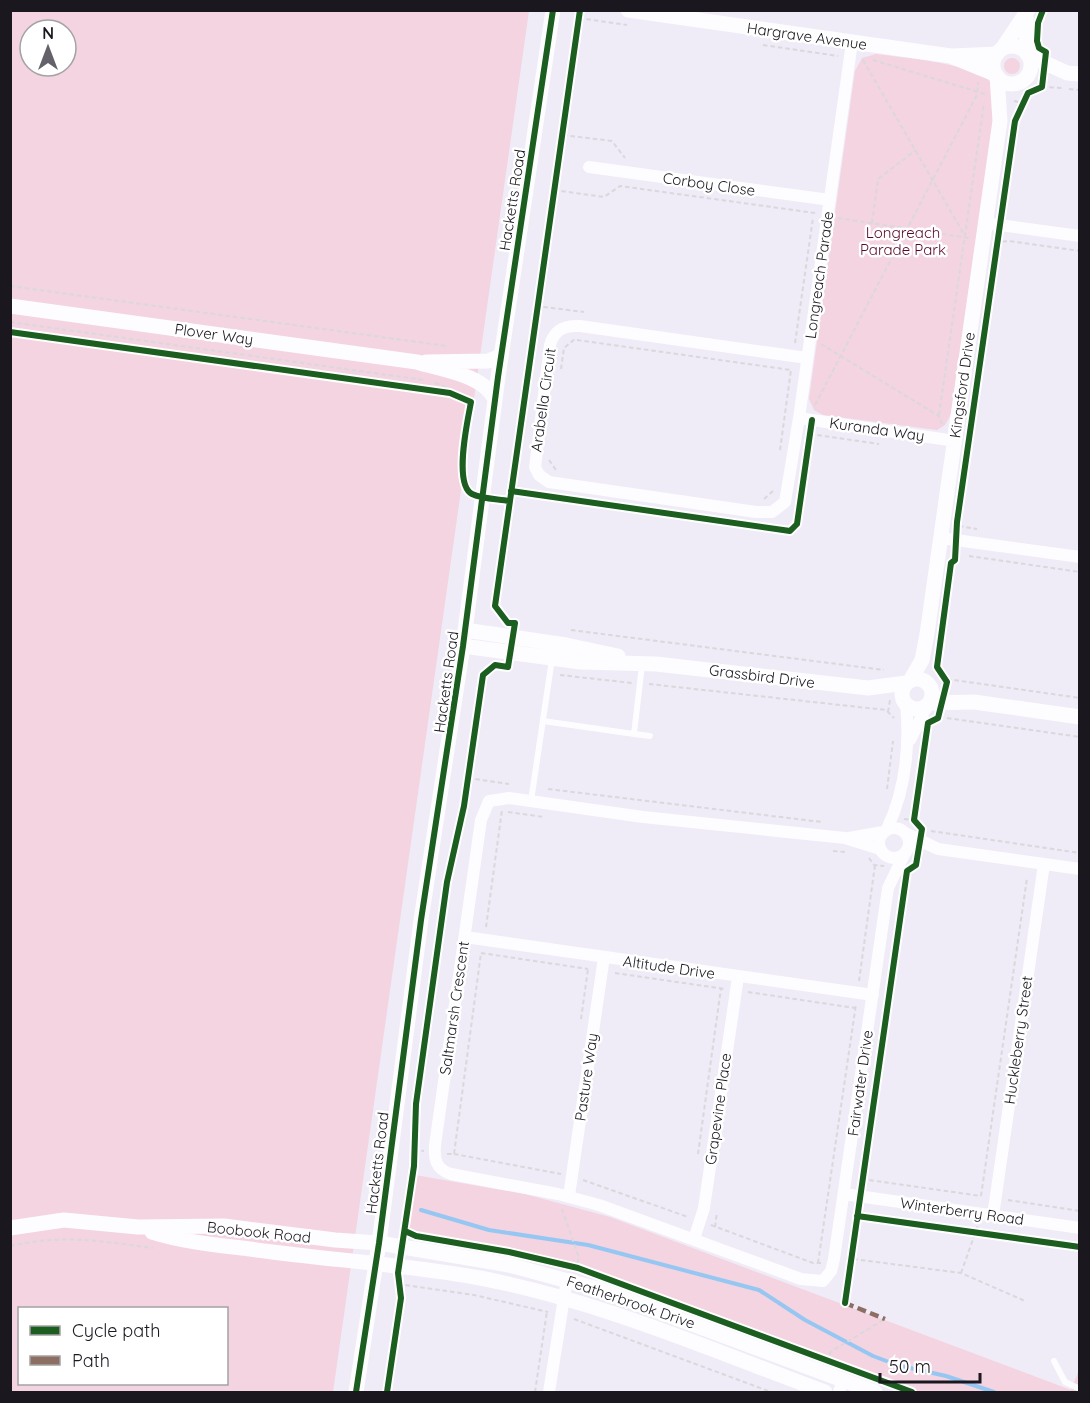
<svg xmlns="http://www.w3.org/2000/svg" width="1090" height="1403" font-family="Quicksand,sans-serif">
<rect width="100%" height="100%" fill="#efebf7"/>
<path fill="#f3d4e0" fill-rule="evenodd" d="M10,11H529L333,1392H11ZM30,30H66V66H30ZM20,1308H226V1384H20Z
M876,54C897,57 985,64 992,85C996,97 993,114 992,127L951,414L945,425L937,430L823,415L814,410L809,399L855,71L862,58Z
M1004 66a8 8 0 1 1 16 0a8 8 0 1 1-16 0Z
M415,1175L525,1194L610,1217L1071,1390L1079,1370V1392H919L567,1263L510,1249L415,1234L408,1230V1223Z"/>
<g fill="none" stroke-linecap="round" stroke-linejoin="round">
<path stroke="#95c7f2" stroke-width="4" d="M421,1210L489,1230L588,1245L759,1290L805,1320L873,1356L897,1365L946,1376L994,1392"/>
<path stroke="#dad8dd" stroke-width="2" stroke-dasharray="4.5 3" stroke-linecap="butt" d="M579,18L627,25
M763,45L838,56
M863,60L965,236
M873,60L985,94
M1042,87L1063,88
M1069,89L1080,90
M1014,101L1023,103
M563,135L612,141L625,158
M554,190L604,197L620,186L815,213
M838,218L969,238
M872,223L878,179L916,150
M995,242L1009,241L1080,251
M10,286L447,346
M536,306L584,312
M10,322L424,380
M577,340L791,370
M795,343L813,218
M821,344L939,416L942,424
M561,369L564,348L576,338
M435,383L448,388L450,393
M815,405L977,95L978,82
M939,415L984,103
M810,434L879,444
M780,450L791,370
M549,460L556,470
M511,491L649,511
M764,499L773,491
M756,526L790,531L797,524L808,449
M959,526L977,529
M969,556L1080,572
M571,630L884,670
M560,675L632,683
M947,679L1080,698
M649,684L886,710L894,718
M888,712L890,700
M947,718L1080,737
M468,778L509,784
M548,789L822,822
M887,789L893,741
M508,812L544,817
M904,819L914,820
M931,831L1080,853
M833,851L845,852
M869,858L874,865L884,866
M486,927L502,810
M481,953L588,969
M615,973L725,989
M859,981L875,865
M748,992L855,1008
M581,1019L588,969
M414,1150L424,1151
M447,1154H454L481,953
M454,1154L561,1174
M698,1154L721,988
M862,1179L981,1196
M583,1180L688,1217
M981,1196L1027,878
M1008,1200L1080,1211
M562,1209L578,1255V1268
M711,1225L813,1263H821
M715,1227L717,1212
M10,1246C64,1234 100,1241 153,1248
M846,1258L961,1273L1025,1301
M818,1263L856,1004
M961,1273L978,1225
M398,1284L474,1295L548,1312
M574,1319L771,1392
M824,1360L832,1351L885,1319
M535,1392L547,1311"/>
<path stroke="#fdfcfe" stroke-width="6" d="M543,721L634,734L642,665
M634,734L650,736
M531,801L552,659
M1054,1361L1065,1382L1080,1389"/>
<path stroke="#fdfcfe" stroke-width="12" d="M589,167L830,200
M985,223L1080,236
M807,358L580,326C564,325 554,330 550,345L535,467L539,475L549,482L756,512H772L785,502L799,418L852,42
M799,418L955,441
M941,538L1080,557
M910,740L927,706
M879 843a15 15 0 1 1 30 0a15 15 0 1 1-30 0Z
M887,829C906,789 910,748 906,704
M907,834L938,849L1080,869
M849,838L883,832
M880,849L845,838L643,817L509,798L489,801L481,820L435,1145C434,1160 436,1169 451,1174L558,1194L599,1205L801,1279L823,1281L831,1271L834,1259L888,888L904,855
M465,937L873,995
M844,1194L1080,1228
M569,1196L604,957
M993,1216L1044,864
M694,1239L704,1208L738,977
M549,1392L567,1279
M839,1392L843,1380"/>
<path stroke="#fdfcfe" stroke-width="15" d="M628,10L951,56L997,54
M1026,14L1027,54
M993 65a19 19 0 1 1 38 0a19 19 0 1 1-38 0Z
M1002,49L1028,10
M1028,55L1067,73L1080,74
M953,57L995,74
M10,306L417,362C442,370 482,374 495,399
M426,362L488,361L501,356
M465,630L566,645L618,656
M463,646L580,662L656,664L868,688L906,683
M902 694a15 15 0 1 1 30 0a15 15 0 1 1-30 0Z
M910,681L922,660L927,634L1000,121L997,76
M930,703L974,702L1080,717
M10,1228L64,1220L138,1227L224,1226L335,1240L379,1243L509,1265L598,1289L875,1392
M152,1232C184,1242 217,1245 250,1249C327,1260 404,1264 480,1278C600,1301 712,1350 825,1392
M356,1392L379,1243L421,920L463,646L498,377L553,10"/>
<path stroke="#8d6e63" stroke-width="4.5" stroke-dasharray="9 4.5" stroke-linecap="butt" d="M845,1303L885,1319"/>
<g stroke="#fff" stroke-width="10">
<path id="cycleway" d="M10,332L450,393L471,402C468,419 453,484 472,494C482,499 498,499 509,501
M511,491L790,531L797,524L812,420
M857,1216L1080,1247
M405,1231L416,1236L509,1252L578,1268L912,1392
M845,1303L907,871L916,865L922,829L914,820L928,723L938,718L947,682L937,667L951,563L955,560L957,522L1015,121L1028,93L1042,87L1046,52L1039,48L1037,41L1038,23L1043,10
M356,1392L379,1243L421,920L463,646L498,377L553,10
M387,1392L401,1298L398,1273L414,1166L416,1104L447,882L464,806L483,675L495,665L508,667L515,623H508L495,606L580,10"/>
</g>
<use href="#cycleway" stroke="#1b5e20" stroke-width="6"/>
</g>
<g text-anchor="middle" dominant-baseline="central" stroke-width="5" stroke-linejoin="round" paint-order="stroke">
<g font-size="15" fill="#1a171f" stroke="#fff">
<text transform="translate(807 36) rotate(8)">Hargrave Avenue</text>
<text transform="translate(709 184) rotate(8)">Corboy Close</text>
<text transform="translate(512 200) rotate(-81)">Hacketts Road</text>
<text transform="translate(819 275) rotate(-82)">Longreach Parade</text>
<text transform="translate(214 334) rotate(8)">Plover Way</text>
<text transform="translate(962 385) rotate(-82)">Kingsford Drive</text>
<text transform="translate(543 400) rotate(-82)">Arabella Circuit</text>
<text transform="translate(877 429) rotate(8)">Kuranda Way</text>
<text transform="translate(762 676) rotate(7)">Grassbird Drive</text>
<text transform="translate(446 682) rotate(-82)">Hacketts Road</text>
<text transform="translate(669 967) rotate(8)">Altitude Drive</text>
<text transform="translate(454 1008) rotate(-82)">Saltmarsh Crescent</text>
<text transform="translate(1018 1040) rotate(-82)">Huckleberry Street</text>
<text transform="translate(586 1077) rotate(-82)">Pasture Way</text>
<text transform="translate(860 1083) rotate(-82)">Fairwater Drive</text>
<text transform="translate(718 1109) rotate(-82)">Grapevine Place</text>
<text transform="translate(377 1163) rotate(-83)">Hacketts Road</text>
<text transform="translate(962 1211) rotate(8)">Winterberry Road</text>
<text transform="translate(259 1232) rotate(6)">Boobook Road</text>
<text transform="translate(631 1302) rotate(19)">Featherbrook Drive</text>
</g>
<g font-size="15" fill="#570829" stroke="#fff">
<text x="903" y="232">Longreach<tspan x="903" dy="17">Parade Park</tspan></text>
</g>
</g>
<rect width="1090" height="1403" fill="none" stroke="#1a171f" stroke-width="24"/>
<rect x="18" y="1307" width="210" height="78" fill="#ffffff" stroke="#a3a2a5" stroke-width="1.5"/>
<rect x="30" y="1326" width="30" height="9" fill="#1b5e20" stroke="#a3a2a5" stroke-width="1.5"/>
<text x="72" y="1337" font-size="18" fill="#1a171f">Cycle path</text>
<rect x="30" y="1356" width="30" height="9" fill="#8d6e63" stroke="#a3a2a5" stroke-width="1.5"/>
<text x="72" y="1367" font-size="18" fill="#1a171f">Path</text>
<g transform="translate(48 48)"><circle r="28" fill="#ffffff" stroke="#a3a2a5" stroke-width="1.5"/>
<path d="M0-4.5L10 22L0 15L-10 22Z" fill="#65616b"/>
<text y="-9" font-size="16" font-weight="bold" text-anchor="middle" fill="#1a171f">N</text>
</g>
<path d="M880 1373v9h100v-9" fill="none" stroke="#1a171f" stroke-width="3"/>
<text x="889" y="1373" font-size="18" fill="#1a171f" stroke="#ffffff" stroke-width="4.5" paint-order="stroke">50 m</text>
</svg>
